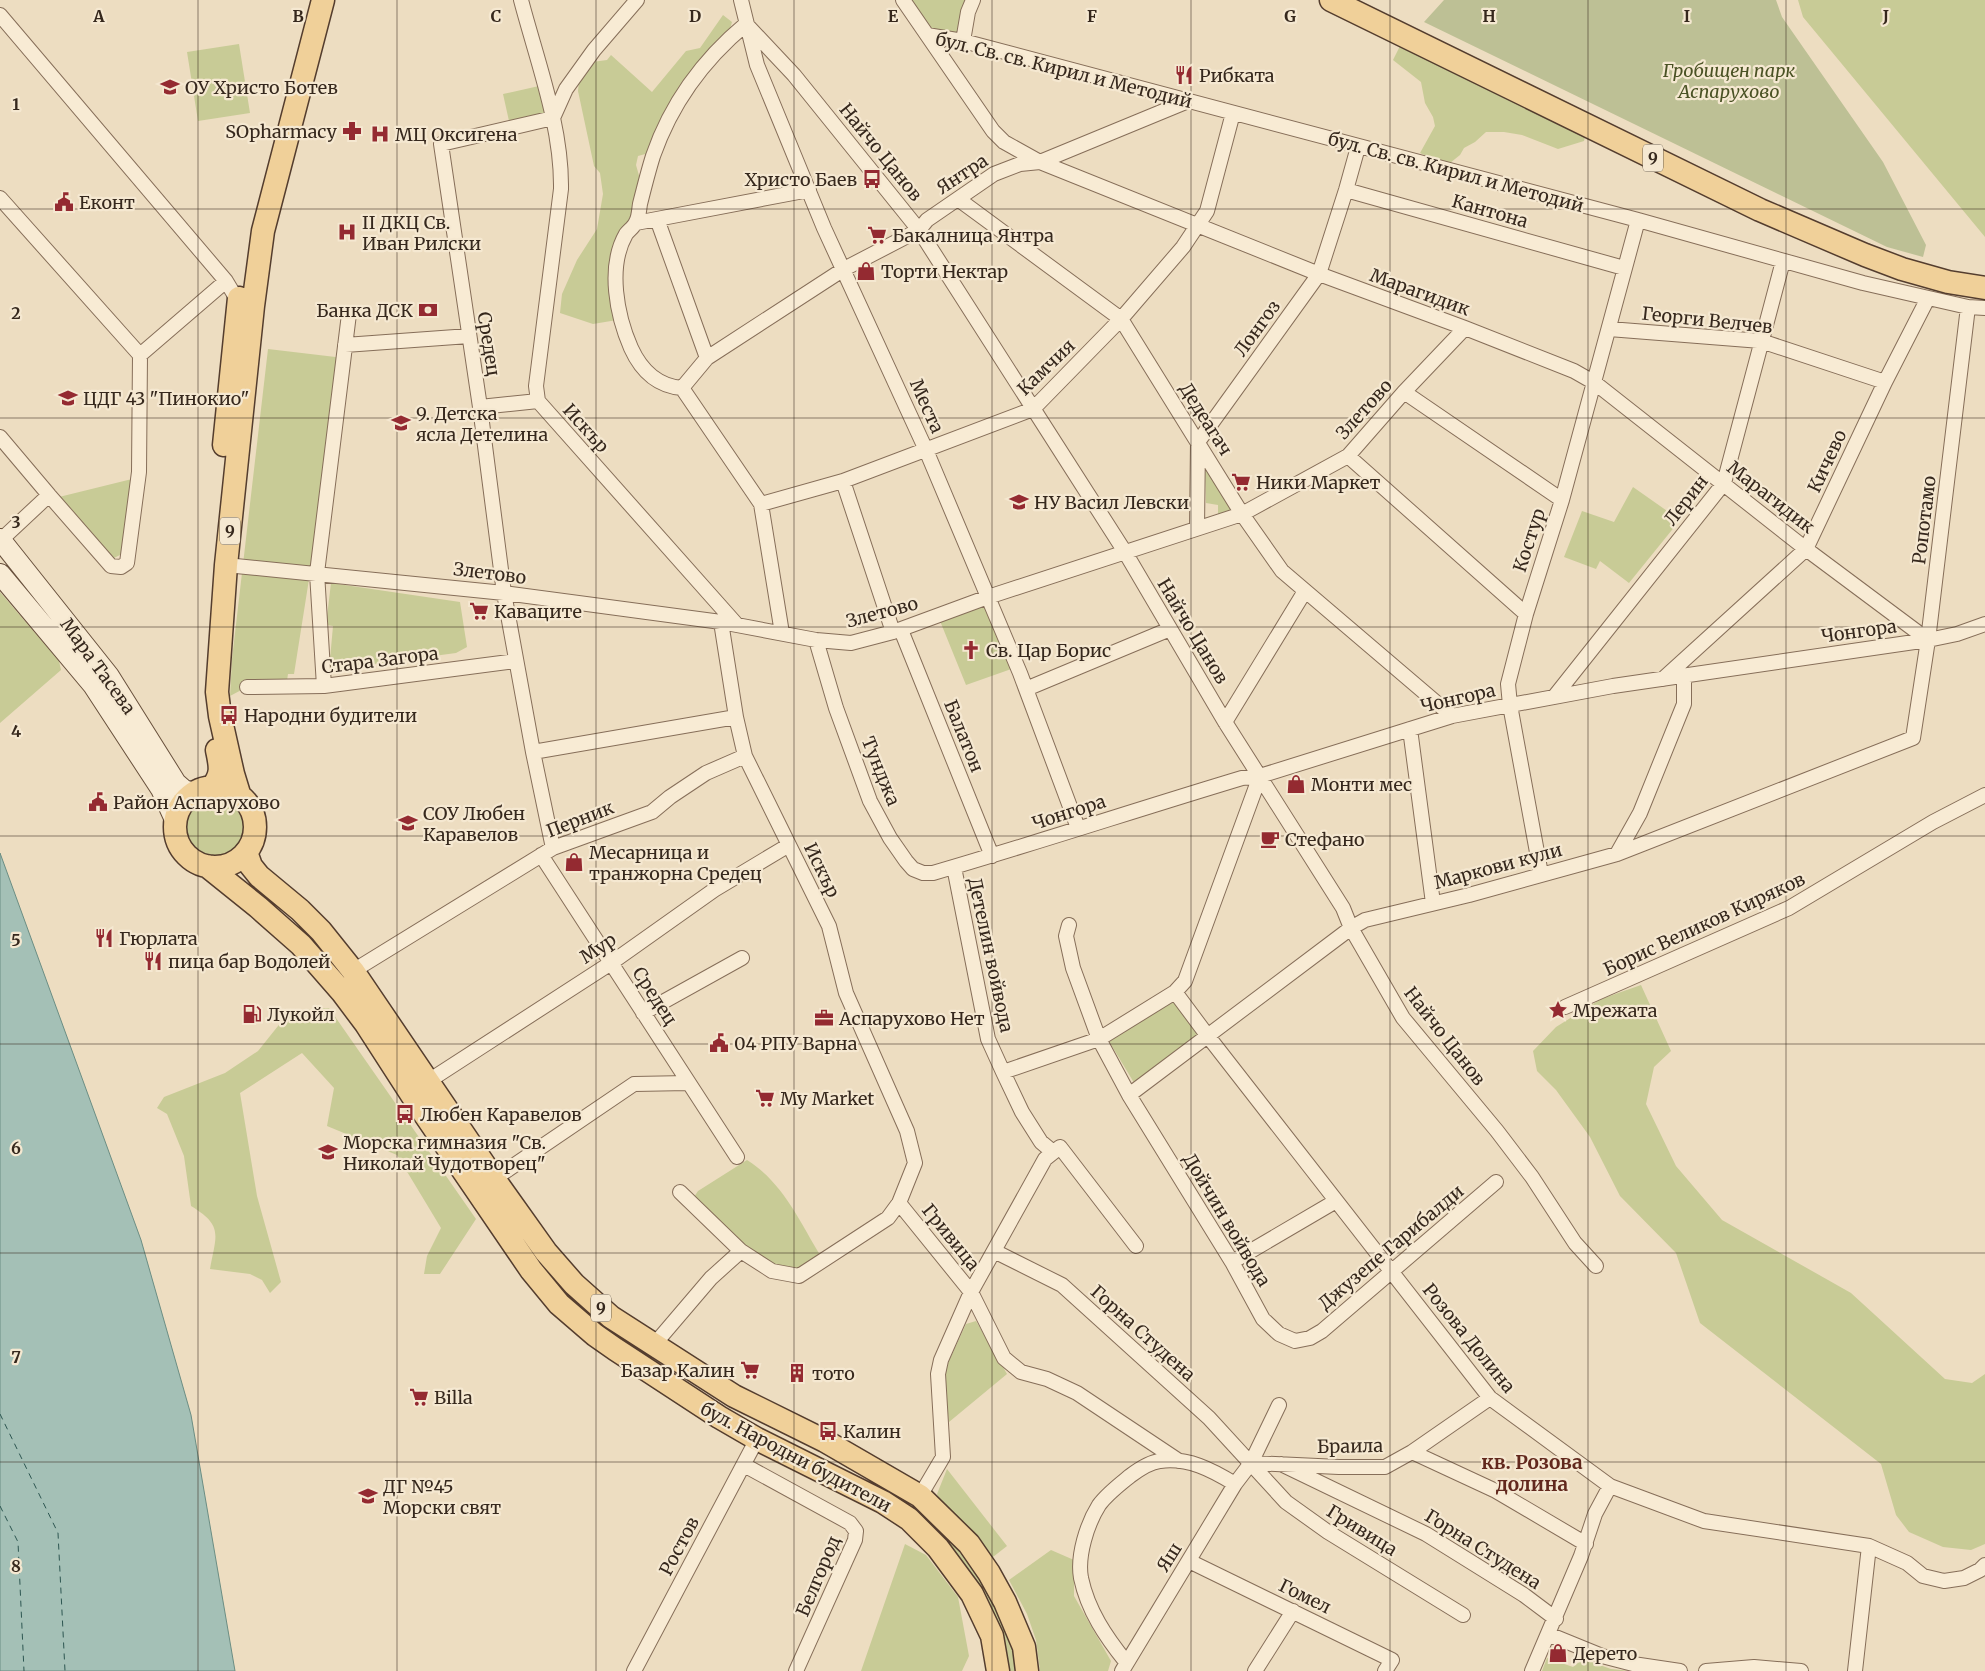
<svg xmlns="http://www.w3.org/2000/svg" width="1985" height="1671" font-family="Merriweather,serif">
<rect width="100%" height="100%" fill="#edddc1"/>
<path fill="#c8cb96" d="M903,0H973L963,41L927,35Z
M1798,0H1985V237L1803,17Z
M723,15L732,22L730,29L649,153L638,156L636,165L640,179L630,222L622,234L617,320L593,324L560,313L562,294L577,260L597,229L603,194L600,173L594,166L578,91L579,81L592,62L607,60L611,55L652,92L686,51L700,48Z
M239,44L250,113L198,121L187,52Z
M1401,44L1587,129L1584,141L1558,149L1522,135L1504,132H1486L1475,142L1464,148L1460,155L1450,163L1431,158L1420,153L1435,126L1433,117L1425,103L1421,82L1393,60Z
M539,86L545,113L509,121L503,94Z
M268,349L344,358L294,674H288L286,687H247L230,696L232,659Z
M1205,466L1235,509L1218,515V505L1206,503Z
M132,479L122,554L112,559L59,497Z
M1633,487L1680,520L1629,583L1600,561L1596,569L1564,557L1582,511L1614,522Z
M331,583L460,602L467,647L456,653L329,670L333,626L326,625Z
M0,592L59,661L61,670L0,723Z
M988,597L1017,667L966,685L938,616Z
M183 827a31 31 0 1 1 62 0a31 31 0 1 1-62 0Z
M1641,985L1671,1051L1654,1067L1646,1104L1676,1166L1722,1220L1851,1293L1945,1379L1972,1383L1985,1374V1544L1971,1550L1943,1547L1909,1532L1896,1515L1881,1464L1700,1323L1676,1253L1620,1196L1590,1137L1556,1090L1537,1071L1533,1051L1556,1027L1601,999Z
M1175,998L1201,1037L1136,1086L1107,1038Z
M329,1008L476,1219L440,1274H424L427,1256L441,1228L397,1155L327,1126L334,1088L302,1053L240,1093L257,1196L281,1282L270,1293L262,1280L250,1274L210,1269C216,1235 224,1226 191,1206L184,1156L167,1114L157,1108L164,1097L225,1073L258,1051L290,1011Z
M747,1160C783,1183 799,1220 820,1255L797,1271L774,1267L760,1259L697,1201L694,1197L698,1191Z
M976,1321L1007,1374L949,1422L944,1380L948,1363L966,1324Z
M947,1469L1007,1546L993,1557L975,1534L939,1499L937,1494Z
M924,1516L949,1538L991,1594L1016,1648L1019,1671H1006L923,1523Z
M905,1544L926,1555L958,1597L969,1656L962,1671H861Z
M1051,1550L1074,1560V1596L1111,1661L1108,1671H1040L1036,1640L1027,1614L1009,1580Z
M1547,1658L1573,1667L1583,1659L1611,1669L1632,1671H1542Z"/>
<path fill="#bdc095" d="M1444,0H1776L1782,17L1883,162L1926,245L1923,257L1887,247L1424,22Z"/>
<path fill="#a4c0b6" stroke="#6b8d83" d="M0,853L141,1240L191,1415L235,1671H0Z"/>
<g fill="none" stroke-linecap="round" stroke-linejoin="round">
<path stroke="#2d5651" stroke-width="1" stroke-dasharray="6 5" stroke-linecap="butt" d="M0,1414L58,1533L65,1671
M0,1506L18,1542L24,1671"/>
<g stroke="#866e59" stroke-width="16">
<path id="street" d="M521,0C537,61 562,126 561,189L536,386L538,401L737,625
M741,0L757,65L824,228L926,450L1020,673L1078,828
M903,0L993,131L1004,142L1040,162L1319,274L1465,328L1574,371L1595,383L1806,549L1928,640
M0,15L226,281L238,301L244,303
M746,24L794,75L919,230L1125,552L1225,722L1343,908L1351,928L1403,1018L1497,1131L1532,1177L1575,1243L1596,1266
M927,35L963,41L1638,220L1863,283L1968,307L1985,308
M963,41L968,12L973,0
M553,118L441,144L480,407L504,593L533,752L553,848
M553,118L566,89L594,50L637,0
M1346,190L1624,268
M0,198L140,355L139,472L127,563L121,567L111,566L49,495L1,540
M958,199L1121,319L1242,514L1282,571L1452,716
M657,219L707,358
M636,223L809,190
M1609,329L1761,341L1885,382
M345,345L469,336
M140,355L226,281
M682,388L707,358L844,269L919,230L927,220L994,174L1020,164L1040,162L1188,101
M682,388C657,386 641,370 631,348C617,316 607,267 626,234C629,230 634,227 636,222C639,217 639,210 640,204C644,188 648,172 653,156C671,104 704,59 746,24
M682,388L761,504L782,633
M1404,392L1562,500
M480,407L538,401
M0,437L49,495
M1348,456L1526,614
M843,481L893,632
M761,504L843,481L1033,409L1121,319L1183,247L1207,211L1233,113
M1197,528L1198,442L1319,274L1346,190L1358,147
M226,565L504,593L721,622L816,640L851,643L893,632L988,597L1242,514L1348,456L1404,392L1465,328
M721,622L736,717L745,756L829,926L846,993L907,1131L915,1163L899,1203
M901,630L992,856
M816,640L836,708L870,801L890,838L906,861L913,869L923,873H933C1036,843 1139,809 1242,778L1260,776L1452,716L1613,686L1928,640L1957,634L1985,624
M1663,679L1806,549L1885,382L1928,298
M324,686L317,573L349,314
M247,687L324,686L516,661
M1026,689L1170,629
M1554,697L1724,483L1783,261
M1225,722L1305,591
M1410,729L1433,903
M533,752L736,717
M1617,854L1640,813L1684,704V676
M541,855L737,1157
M954,867L988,1039L1003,1072L1022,1112L1041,1142L1053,1152
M1541,874L1510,705L1508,684L1526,614L1562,500L1638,220
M1069,925L1066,936L1073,968L1099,1039L1129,1095L1232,1262L1263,1319L1279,1334L1295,1341L1310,1338L1322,1331L1496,1182
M353,971L553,848L652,812L670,797L706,773L745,756
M1175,992L1207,1035L1490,1398L1610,1486L1704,1521L1869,1546L1907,1563L1923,1576L1944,1581L1964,1578L1980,1570L1985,1565
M1565,1007L1789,908L1933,822L1985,795
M643,1013L742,958
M1003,1072L1099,1039L1175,992L1185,981L1260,776
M427,1082L611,963L714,890L789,845
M1129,1095L1351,928L1365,920L1469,895L1617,854L1913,738L1928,640L1968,307
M494,1179L634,1084L688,1083
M680,1192L741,1251L772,1271L799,1276L888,1218L899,1203L971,1292L1004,1358L1021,1372L1047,1379L1077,1393L1179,1461
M994,1251L1062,1285L1209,1418L1286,1502L1328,1532L1463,1615
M1232,1262L1336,1201
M653,1346L711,1278L741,1251
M1412,1452L1496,1491L1586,1544
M1251,1463L1339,1467H1385L1412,1452L1490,1398
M1281,1464L1426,1534L1524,1595L1556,1619
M744,1465L850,1523L856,1531L855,1540L796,1671
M920,1496L943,1457L938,1374L941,1360L971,1292L1045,1159L1060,1147L1136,1246
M1189,1561L1392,1660L1385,1671
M1548,1634L1602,1656L1633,1664L1680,1671
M1126,1662C1106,1637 1088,1611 1081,1578C1077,1556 1087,1524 1099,1505C1107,1494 1119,1485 1130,1476C1138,1470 1149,1462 1160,1461C1188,1457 1212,1470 1235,1484
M634,1671L757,1439
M1122,1671L1235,1484L1251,1463L1279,1405
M1255,1671L1293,1611
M1532,1671L1581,1556L1595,1514L1610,1486
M1706,1671L1754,1667L1801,1671
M1855,1671L1869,1546"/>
</g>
<g stroke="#68503c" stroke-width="22">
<path id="secondary" d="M0,539L109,676L176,783L184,790L193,793
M0,574L93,685L161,789L175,820"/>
</g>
<g stroke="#543d2e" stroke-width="25">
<path id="primary" d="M1331,0L1760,210L1865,255L1902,269L1948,282L1985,288
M224,445L239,298
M212,787C223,774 220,765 217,750
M175 827a40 40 0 1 1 80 0a40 40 0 1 1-80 0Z
M240,797L233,774L220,716L217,692L226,565L253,306L263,231L323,0
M246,852L251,866L259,876L300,910L321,931L353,971L494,1179L546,1252L574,1284L611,1317L734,1396L825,1441L920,1496L969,1544L989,1573L1005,1602L1024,1647L1027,1671
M207,866L258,907L301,945L342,992L366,1024L417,1103L531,1270L559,1304L595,1335L615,1349L719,1417L757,1439L883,1502L909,1519L938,1548L972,1594L992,1636L998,1671"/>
</g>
<use href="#street" stroke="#f8ebd4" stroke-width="14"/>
<use href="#secondary" stroke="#f8ebd4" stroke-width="20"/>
<use href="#primary" stroke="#f0d099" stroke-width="22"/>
</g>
<path fill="none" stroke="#36281d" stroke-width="1" stroke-opacity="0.55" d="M198,0V1671M397,0V1671M596,0V1671M794,0V1671M992,0V1671M1191,0V1671M1390,0V1671M1588,0V1671M1786,0V1671M0,209H1985M0,418H1985M0,627H1985M0,836H1985M0,1044H1985M0,1253H1985M0,1462H1985"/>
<defs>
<g id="restaurant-bare" transform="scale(1.5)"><path d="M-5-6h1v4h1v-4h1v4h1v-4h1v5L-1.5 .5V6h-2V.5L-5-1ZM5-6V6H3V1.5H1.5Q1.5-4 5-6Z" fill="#942a31" stroke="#f5e8d1" stroke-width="2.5" paint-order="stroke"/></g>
<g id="school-bare" transform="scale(1.5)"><path d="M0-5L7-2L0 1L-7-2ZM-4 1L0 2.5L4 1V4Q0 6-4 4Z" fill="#942a31" stroke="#f5e8d1" stroke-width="2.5" paint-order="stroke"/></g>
<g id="pharmacy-bare" transform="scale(1.5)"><path d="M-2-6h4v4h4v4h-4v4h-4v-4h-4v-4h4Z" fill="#942a31" stroke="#f5e8d1" stroke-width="2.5" paint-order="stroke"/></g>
<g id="hospital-bare" transform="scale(1.5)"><path d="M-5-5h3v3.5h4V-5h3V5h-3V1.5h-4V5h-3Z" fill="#942a31" stroke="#f5e8d1" stroke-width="2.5" paint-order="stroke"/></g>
<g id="bus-bare" transform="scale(1.5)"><path d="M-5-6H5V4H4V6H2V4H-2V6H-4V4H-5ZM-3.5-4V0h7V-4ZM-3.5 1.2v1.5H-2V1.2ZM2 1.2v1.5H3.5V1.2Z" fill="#942a31" stroke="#f5e8d1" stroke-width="2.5" paint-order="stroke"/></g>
<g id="civic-bare" transform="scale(1.5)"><path d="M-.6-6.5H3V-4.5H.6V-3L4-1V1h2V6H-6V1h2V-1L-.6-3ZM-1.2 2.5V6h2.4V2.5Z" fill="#942a31" stroke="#f5e8d1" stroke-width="2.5" paint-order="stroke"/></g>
<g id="supermarket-bare" transform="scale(1.5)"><path d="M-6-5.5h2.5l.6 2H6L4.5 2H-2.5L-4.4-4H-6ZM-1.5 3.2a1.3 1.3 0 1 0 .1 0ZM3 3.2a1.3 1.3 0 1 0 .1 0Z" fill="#942a31" stroke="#f5e8d1" stroke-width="2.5" paint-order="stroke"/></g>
<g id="shop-bare" transform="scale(1.5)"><path d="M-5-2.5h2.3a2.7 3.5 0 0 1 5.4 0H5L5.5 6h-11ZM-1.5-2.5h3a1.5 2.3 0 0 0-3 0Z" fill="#942a31" stroke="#f5e8d1" stroke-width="2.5" paint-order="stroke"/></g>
<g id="bank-bare" transform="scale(1.5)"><path d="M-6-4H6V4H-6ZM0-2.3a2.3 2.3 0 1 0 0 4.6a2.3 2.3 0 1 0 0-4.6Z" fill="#942a31" stroke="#f5e8d1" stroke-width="2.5" paint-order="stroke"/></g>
<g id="church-bare" transform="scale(1.5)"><path d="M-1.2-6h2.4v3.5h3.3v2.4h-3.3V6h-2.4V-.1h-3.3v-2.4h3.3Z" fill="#942a31" stroke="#f5e8d1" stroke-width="2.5" paint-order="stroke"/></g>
<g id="cafe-bare" transform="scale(1.5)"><path d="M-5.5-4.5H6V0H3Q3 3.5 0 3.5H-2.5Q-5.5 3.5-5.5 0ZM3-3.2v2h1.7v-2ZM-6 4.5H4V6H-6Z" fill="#942a31" stroke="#f5e8d1" stroke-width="2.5" paint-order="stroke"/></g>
<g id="sight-bare" transform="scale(1.5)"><path d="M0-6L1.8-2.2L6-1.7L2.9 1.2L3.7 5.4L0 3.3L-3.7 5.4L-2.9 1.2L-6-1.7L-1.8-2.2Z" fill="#942a31" stroke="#f5e8d1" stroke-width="2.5" paint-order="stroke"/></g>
<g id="fuel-bare" transform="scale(1.5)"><path d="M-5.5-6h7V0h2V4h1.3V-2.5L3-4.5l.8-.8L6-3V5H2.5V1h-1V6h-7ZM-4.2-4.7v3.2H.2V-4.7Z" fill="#942a31" stroke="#f5e8d1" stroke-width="2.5" paint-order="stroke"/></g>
<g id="office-bare" transform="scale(1.5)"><path d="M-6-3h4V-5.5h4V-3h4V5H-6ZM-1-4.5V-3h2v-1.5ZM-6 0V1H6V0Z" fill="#942a31" stroke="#f5e8d1" stroke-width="2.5" paint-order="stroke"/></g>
<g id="university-bare" transform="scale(1.5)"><path d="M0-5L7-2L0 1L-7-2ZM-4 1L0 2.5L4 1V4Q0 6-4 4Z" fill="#942a31" stroke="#f5e8d1" stroke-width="2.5" paint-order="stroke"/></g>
<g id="building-bare" transform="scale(1.5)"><path d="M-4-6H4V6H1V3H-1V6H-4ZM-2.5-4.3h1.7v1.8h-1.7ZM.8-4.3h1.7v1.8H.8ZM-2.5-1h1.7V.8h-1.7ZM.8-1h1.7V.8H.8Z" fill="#942a31" stroke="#f5e8d1" stroke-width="2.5" paint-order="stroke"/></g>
</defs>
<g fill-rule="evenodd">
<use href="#restaurant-bare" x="1184" y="75"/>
<use href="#school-bare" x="170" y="87"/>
<use href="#pharmacy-bare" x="352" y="131"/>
<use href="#hospital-bare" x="380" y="134"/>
<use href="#bus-bare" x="872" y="179"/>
<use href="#civic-bare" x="64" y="202"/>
<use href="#hospital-bare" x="347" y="232"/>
<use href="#supermarket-bare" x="877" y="235"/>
<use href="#shop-bare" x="866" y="271"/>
<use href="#bank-bare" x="428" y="310"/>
<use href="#school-bare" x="68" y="398"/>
<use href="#school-bare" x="401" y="423"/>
<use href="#supermarket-bare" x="1241" y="482"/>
<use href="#school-bare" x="1019" y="502"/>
<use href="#supermarket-bare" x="479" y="611"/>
<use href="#church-bare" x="971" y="650"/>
<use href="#bus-bare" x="229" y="715"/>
<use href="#shop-bare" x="1296" y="784"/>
<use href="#civic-bare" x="98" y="802"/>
<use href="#school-bare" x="408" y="823"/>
<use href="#cafe-bare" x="1270" y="839"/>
<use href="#shop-bare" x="574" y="862"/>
<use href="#restaurant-bare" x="104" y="938"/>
<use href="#restaurant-bare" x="153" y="961"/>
<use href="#sight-bare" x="1558" y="1010"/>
<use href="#fuel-bare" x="252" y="1014"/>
<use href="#office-bare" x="824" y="1018"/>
<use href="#civic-bare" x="719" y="1043"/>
<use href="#supermarket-bare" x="765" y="1098"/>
<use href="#bus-bare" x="405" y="1114"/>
<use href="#university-bare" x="328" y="1152"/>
<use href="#supermarket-bare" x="750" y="1370"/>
<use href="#building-bare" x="797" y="1373"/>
<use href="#supermarket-bare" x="419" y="1397"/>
<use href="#bus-bare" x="828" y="1431"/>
<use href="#school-bare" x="368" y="1496"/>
<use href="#shop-bare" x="1558" y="1653"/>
</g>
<g text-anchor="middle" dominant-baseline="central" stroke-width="4.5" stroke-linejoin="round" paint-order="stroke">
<g fill="#f5e8d1" stroke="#6f6253" stroke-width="1">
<rect x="1643" y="144.5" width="20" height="27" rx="4"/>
<rect x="220" y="517.5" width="20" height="27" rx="4"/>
<rect x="591" y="1294.5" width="20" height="27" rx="4"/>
</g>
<g font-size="16" font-weight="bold" fill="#36281d">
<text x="1653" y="158">9</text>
<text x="230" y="531">9</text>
<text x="601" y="1308">9</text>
</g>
<g font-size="18" fill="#36281d" stroke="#f5e8d1">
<text transform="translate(1064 70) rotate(14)">бул. Св. св. Кирил и Методий</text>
<text transform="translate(881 152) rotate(51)">Найчо Цанов</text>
<text transform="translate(1456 172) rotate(15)">бул. Св. св. Кирил и Методий</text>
<text transform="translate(962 174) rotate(-33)">Янтра</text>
<text transform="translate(1490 211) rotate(16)">Кантона</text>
<text transform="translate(1420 292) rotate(20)">Марагидик</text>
<text transform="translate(1707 320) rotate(6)">Георги Велчев</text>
<text transform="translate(1257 328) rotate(-54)">Лонгоз</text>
<text transform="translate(489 344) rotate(81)">Средец</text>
<text transform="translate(1046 367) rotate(-44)">Камчия</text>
<text transform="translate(927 406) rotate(66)">Места</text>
<text transform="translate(1364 409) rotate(-48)">Злетово</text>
<text transform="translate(1206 419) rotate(58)">Дедеагач</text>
<text transform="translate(586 428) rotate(48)">Искър</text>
<text transform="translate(1827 461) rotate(-65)">Кичево</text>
<text transform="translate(1771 497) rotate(38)">Марагидик</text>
<text transform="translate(1686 500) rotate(-52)">Лерин</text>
<text transform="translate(1924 520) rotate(-83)">Ропотамо</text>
<text transform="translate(1529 540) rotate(-72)">Костур</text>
<text transform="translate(490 573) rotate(7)">Злетово</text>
<text transform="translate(882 612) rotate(-15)">Злетово</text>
<text transform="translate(1193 631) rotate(59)">Найчо Цанов</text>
<text transform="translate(1859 631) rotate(-8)">Чонгора</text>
<text transform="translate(380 660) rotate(-7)">Стара Загора</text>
<text transform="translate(98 666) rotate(54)">Мара Тасева</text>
<text transform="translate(1458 698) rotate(-13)">Чонгора</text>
<text transform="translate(964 736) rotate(68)">Балатон</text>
<text transform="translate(881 771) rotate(68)">Тунджа</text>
<text transform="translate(1069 812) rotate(-18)">Чонгора</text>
<text transform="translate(580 819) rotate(-21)">Перник</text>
<text transform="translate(1498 866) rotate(-15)">Маркови кули</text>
<text transform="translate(822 870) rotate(64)">Искър</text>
<text transform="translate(1704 924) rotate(-25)">Борис Великов Киряков</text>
<text transform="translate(598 948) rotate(-34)">Мур</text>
<text transform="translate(991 955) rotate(78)">Детелин войвода</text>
<text transform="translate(655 996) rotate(57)">Средец</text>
<text transform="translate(1445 1036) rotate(52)">Найчо Цанов</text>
<text transform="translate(1227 1220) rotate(59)">Дойчин войвода</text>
<text transform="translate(951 1237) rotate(51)">Гривица</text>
<text transform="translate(1391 1247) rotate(-40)">Джузепе Гарибалди</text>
<text transform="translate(1143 1333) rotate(42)">Горна Студена</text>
<text transform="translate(1469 1338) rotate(51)">Розова Долина</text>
<text transform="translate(1350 1446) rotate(-1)">Браила</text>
<text transform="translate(796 1457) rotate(28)">бул. Народни будители</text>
<text transform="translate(1362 1530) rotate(32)">Гривица</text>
<text transform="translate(679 1546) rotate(-62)">Ростов</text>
<text transform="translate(1483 1549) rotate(32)">Горна Студена</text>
<text transform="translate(1169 1557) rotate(-58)">Яш</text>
<text transform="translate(818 1576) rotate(-67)">Белгород</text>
<text transform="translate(1305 1596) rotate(26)">Гомел</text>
</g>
<g font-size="18" font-style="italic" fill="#4a5224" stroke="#f5e8d1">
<text x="1729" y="70">Гробищен парк<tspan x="1729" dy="21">Аспарухово</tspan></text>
</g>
<g font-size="18" fill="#36281d" stroke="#f5e8d1" text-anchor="start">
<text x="1199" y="75">Рибката</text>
<text x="185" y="87">ОУ Христо Ботев</text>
<text x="337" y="131" text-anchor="end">SOpharmacy</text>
<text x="395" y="134">МЦ Оксигена</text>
<text x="857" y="179" text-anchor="end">Христо Баев</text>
<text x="79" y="202">Еконт</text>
<text x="362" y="222">II ДКЦ Св.<tspan x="362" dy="21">Иван Рилски</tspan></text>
<text x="892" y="235">Бакалница Янтра</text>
<text x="881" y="271">Торти Нектар</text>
<text x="413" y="310" text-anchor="end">Банка ДСК</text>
<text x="83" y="398">ЦДГ 43 "Пинокио"</text>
<text x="416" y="413">9. Детска<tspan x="416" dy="21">ясла Детелина</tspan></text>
<text x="1256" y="482">Ники Маркет</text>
<text x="1034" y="502">НУ Васил Левски</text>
<text x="494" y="611">Каваците</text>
<text x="986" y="650">Св. Цар Борис</text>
<text x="244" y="715">Народни будители</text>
<text x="1311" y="784">Монти мес</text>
<text x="113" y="802">Район Аспарухово</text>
<text x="423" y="813">СОУ Любен<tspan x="423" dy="21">Каравелов</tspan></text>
<text x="1285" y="839">Стефано</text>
<text x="589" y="852">Месарница и<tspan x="589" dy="21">транжорна Средец</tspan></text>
<text x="119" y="938">Гюрлата</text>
<text x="168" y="961">пица бар Водолей</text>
<text x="1573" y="1010">Мрежата</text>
<text x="267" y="1014">Лукойл</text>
<text x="839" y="1018">Аспарухово Нет</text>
<text x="734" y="1043">04 РПУ Варна</text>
<text x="780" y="1098">My Market</text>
<text x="420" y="1114">Любен Каравелов</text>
<text x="343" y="1142">Морска гимназия "Св.<tspan x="343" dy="21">Николай Чудотворец"</tspan></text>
<text x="735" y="1370" text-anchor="end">Базар Калин</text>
<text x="812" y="1373">тото</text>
<text x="434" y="1397">Billa</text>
<text x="843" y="1431">Калин</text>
<text x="383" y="1486">ДГ №45<tspan x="383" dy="21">Морски свят</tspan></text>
<text x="1573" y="1653">Дерето</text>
</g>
<g font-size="19" font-weight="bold" fill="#62281d" stroke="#f5e8d1">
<text x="1532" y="1462">кв. Розова<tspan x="1532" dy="22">долина</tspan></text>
</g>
</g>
<g font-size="16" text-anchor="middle" font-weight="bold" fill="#36281d" stroke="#f5e8d1" stroke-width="4.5" stroke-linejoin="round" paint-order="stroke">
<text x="99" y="22">A</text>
<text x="298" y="22">B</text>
<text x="496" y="22">C</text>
<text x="695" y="22">D</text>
<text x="893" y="22">E</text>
<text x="1092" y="22">F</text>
<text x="1290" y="22">G</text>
<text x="1489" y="22">H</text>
<text x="1687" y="22">I</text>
<text x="1886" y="22">J</text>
<text x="16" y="110">1</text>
<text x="16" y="319">2</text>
<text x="16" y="528">3</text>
<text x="16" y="737">4</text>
<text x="16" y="946">5</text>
<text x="16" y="1154">6</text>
<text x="16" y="1363">7</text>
<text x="16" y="1572">8</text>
</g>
</svg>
